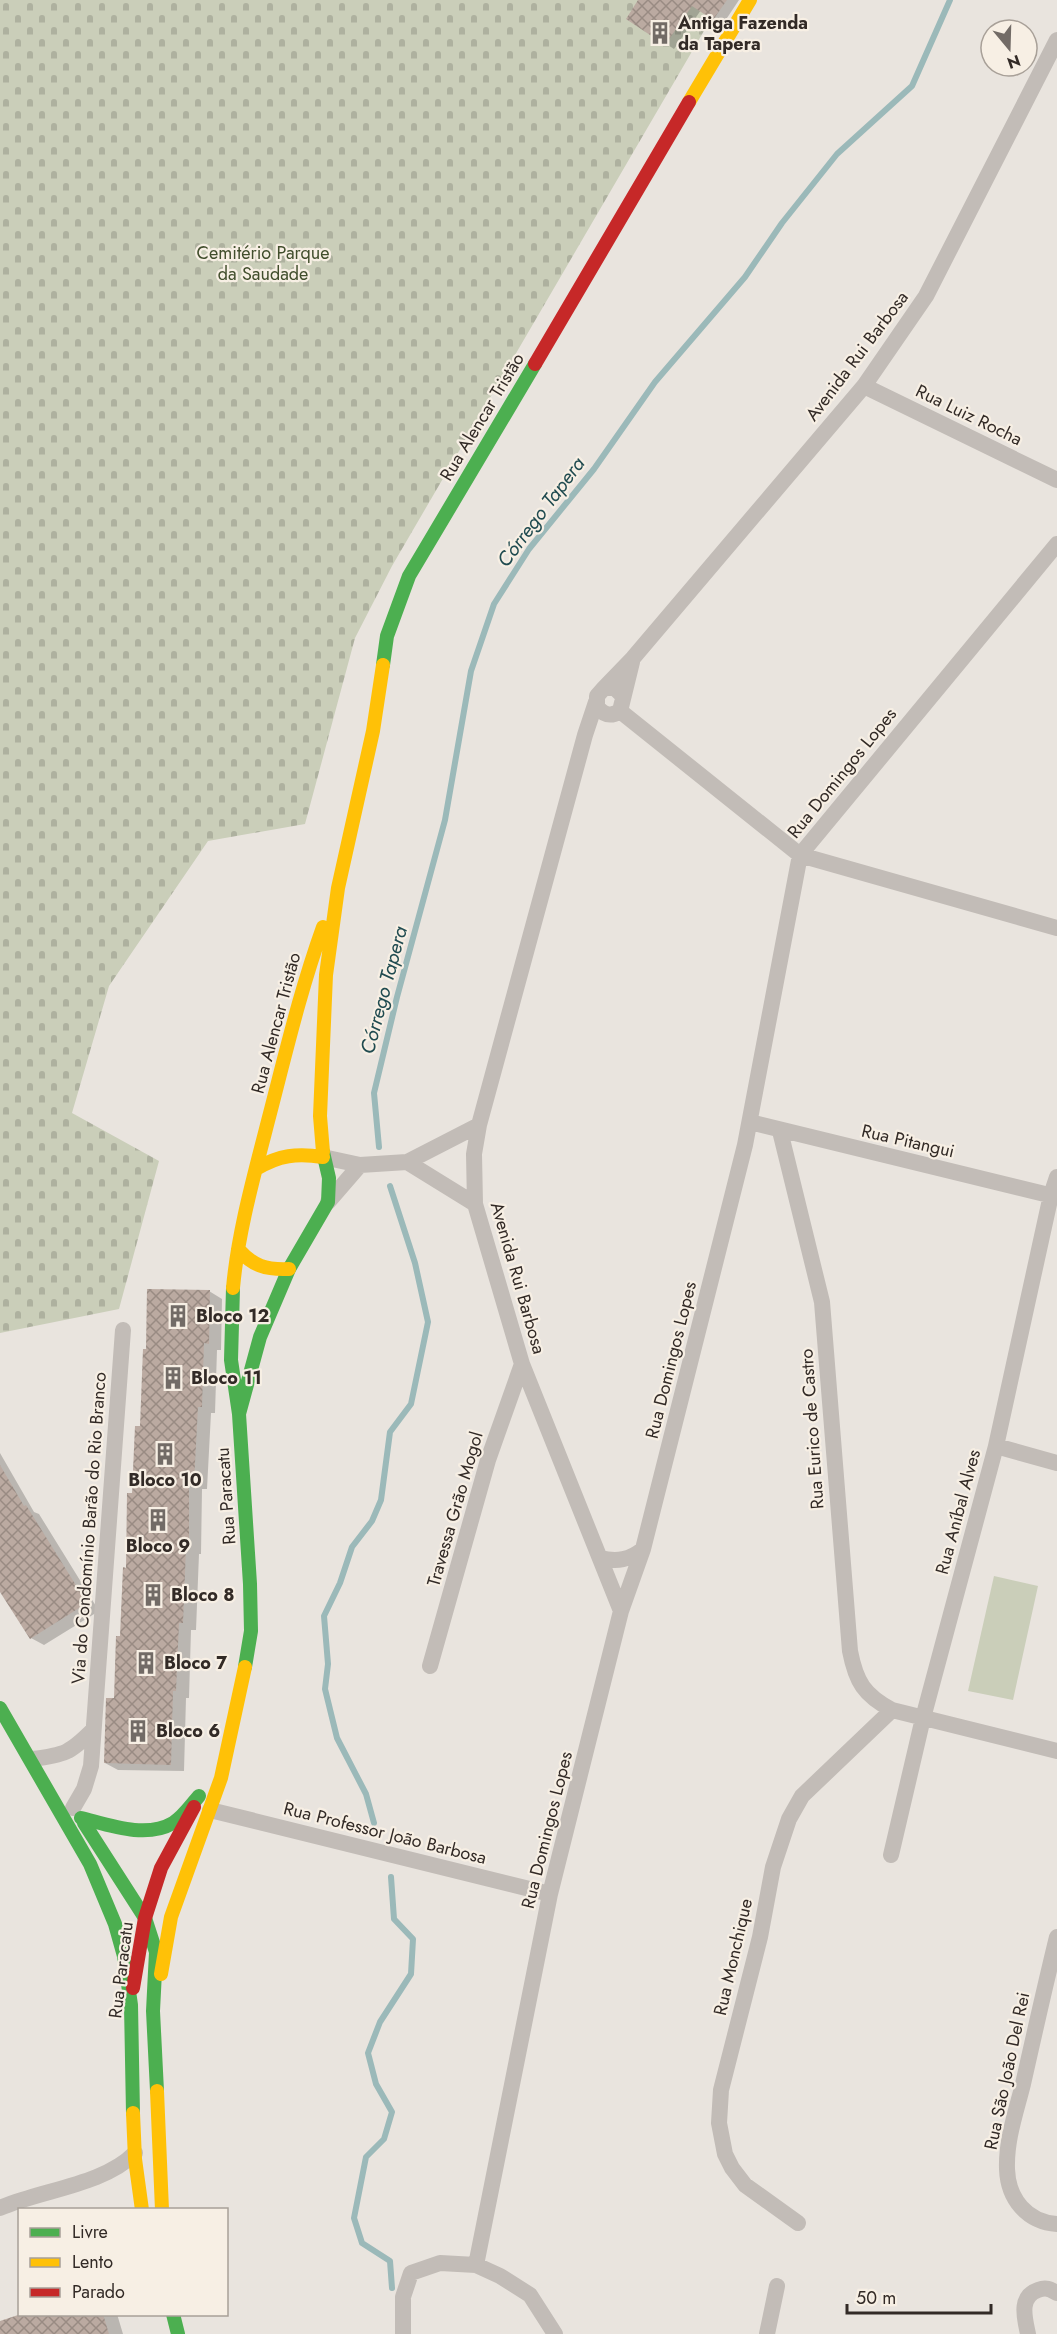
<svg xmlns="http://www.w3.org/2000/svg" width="1057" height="2334" font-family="Jost,sans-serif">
<defs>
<pattern id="cemetery-stones" width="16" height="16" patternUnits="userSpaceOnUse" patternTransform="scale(1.5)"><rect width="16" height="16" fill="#caceb9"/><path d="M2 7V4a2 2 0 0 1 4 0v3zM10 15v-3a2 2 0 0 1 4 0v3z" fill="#aeb19f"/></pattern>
<pattern id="building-cross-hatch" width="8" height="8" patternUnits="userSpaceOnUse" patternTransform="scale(1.5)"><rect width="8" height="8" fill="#bbaaa1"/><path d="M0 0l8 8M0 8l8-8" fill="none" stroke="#998b83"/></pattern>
</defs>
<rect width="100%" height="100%" fill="#e9e4de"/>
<path fill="url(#cemetery-stones)" d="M0,0H722L392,566L355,638L305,824L208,841L109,986L72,1113L159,1161L119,1309L0,1333Z"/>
<path fill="#caceb9" d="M994,1576L1038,1586L1013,1700L968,1691Z"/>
<path fill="#0003" d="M640,0H739L723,24L701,10L674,49L628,19Z
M209,1291L222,1299L221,1350H217L215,1413H211L207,1489H202L201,1554H199L196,1630H191L189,1698H186L184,1771L118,1770L105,1763L115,1700L133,1494L142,1428Z
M0,1453L34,1512L39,1514L99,1611L44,1645L31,1638L0,1587Z
M26,2314H117L123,2334H0V2323Z"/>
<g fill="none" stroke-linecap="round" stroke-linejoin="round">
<path stroke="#9bb9b9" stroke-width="6" d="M379,1147L374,1093L397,997L445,820L471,671L494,604L529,549L594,469L655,382L745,277L782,223L837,154L912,86L950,0
M374,1823L366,1794L337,1738L325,1689L328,1664L324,1616L340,1583L352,1547L372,1521L381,1500L390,1432L411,1404L428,1322L415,1263L390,1186
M391,1877L394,1919L413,1939L411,1974L380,2022L368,2053L376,2084L392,2112L384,2139L366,2157L354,2218L362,2243L390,2261L392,2288"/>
</g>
<path fill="url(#building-cross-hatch)" d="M638,0H727L713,20L692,6L665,45L626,19Z
M147,1289L210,1290L209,1344L204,1343L202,1407H198L194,1482H189V1548H186L183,1623H179L176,1691H173L171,1765L104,1763L106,1698H114L116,1636H120L123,1567L126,1568L127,1493H132L135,1426H140L143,1349H146Z
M0,1465L24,1506L26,1505L87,1603L30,1639L0,1592Z
M21,2314H103L109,2334H0V2321Z"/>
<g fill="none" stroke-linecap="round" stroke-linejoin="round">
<path stroke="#c2bcb7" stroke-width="16" d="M864,386L1057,480
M604,688L633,658L864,386L926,296L1057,40
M622,695L615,688H604L597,696V707C604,715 611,717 620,711L632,662
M596,702L585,735L479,1125L474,1154L475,1204L522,1364L621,1611
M620,711L800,855L1057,928
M750,1122L1057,1197
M780,1131L822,1302L850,1651C856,1682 864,1695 892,1710L1057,1751
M323,1157L360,1165L407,1162L479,1125
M407,1162L475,1204
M328,1202L360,1165
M996,1446L1057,1463
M600,1558C617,1562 630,1560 643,1549
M430,1666L488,1460L522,1364
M32,1759C65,1755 70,1753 93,1730
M73,1808L84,1789L91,1766L123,1330
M210,1810L550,1894
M891,1855L923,1718L996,1446L1051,1195L1057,1177
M1057,1937C1045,1986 1034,2035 1023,2084C1016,2112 1006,2140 1007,2169C1008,2199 1027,2222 1057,2224
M0,2208C41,2190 104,2185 135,2153
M798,2223L745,2185L732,2168L725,2154L719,2123L721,2090L760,1937L773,1867L789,1819L802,1796L892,1710
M476,2265L550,1894L621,1611L643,1549L745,1145L800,855L1057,544
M403,2334V2297L411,2273L440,2263L476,2265L500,2276L530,2295L555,2334
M767,2334L777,2286
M1028,2334C1025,2319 1018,2297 1038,2290C1046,2287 1050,2289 1057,2293"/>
<path stroke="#4caf50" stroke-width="14" d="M383,665L387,636L409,576L535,364
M233,1288L231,1360L239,1414L250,1584L251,1631L245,1667
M239,1414L260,1337L289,1269L328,1202L329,1178L323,1152
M0,1708L90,1864L115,1924L124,1956L131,2005L133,2113
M81,1818C109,1825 146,1839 173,1823C183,1817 191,1805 199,1796
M84,1823L145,1918L156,1952L153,2011L157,2091
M173,2314L178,2334"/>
<path stroke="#ffc107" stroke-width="14" d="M689,102L750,0
M323,1152L320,1116L326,975L338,888L373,731L383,665
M256,1169C279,1155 297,1153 323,1157
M238,1249C253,1266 266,1270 289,1269
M233,1288C238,1232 254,1176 268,1121C285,1056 300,991 323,927
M161,1974L171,1917L221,1778L245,1667
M157,2091L162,2210
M133,2113L135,2159L142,2210"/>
<path stroke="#c62828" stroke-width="14" d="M535,364L689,102
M133,1988L145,1918L161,1868L194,1807"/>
</g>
<defs>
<g id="building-bare" transform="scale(1.8)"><path d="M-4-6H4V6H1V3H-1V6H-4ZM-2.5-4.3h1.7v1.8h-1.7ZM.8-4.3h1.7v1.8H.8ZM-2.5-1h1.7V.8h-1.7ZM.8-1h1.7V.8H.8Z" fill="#726b66" stroke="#f7efe4" stroke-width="2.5" paint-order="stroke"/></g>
</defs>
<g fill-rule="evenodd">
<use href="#building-bare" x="660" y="33"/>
<use href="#building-bare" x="178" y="1316"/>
<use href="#building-bare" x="173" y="1378"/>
<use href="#building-bare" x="165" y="1454"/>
<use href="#building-bare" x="158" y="1520"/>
<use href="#building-bare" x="153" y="1595"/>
<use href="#building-bare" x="146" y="1663"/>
<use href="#building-bare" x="138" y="1731"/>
</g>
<g text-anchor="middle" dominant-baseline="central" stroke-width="4.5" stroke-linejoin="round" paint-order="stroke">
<g font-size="18" font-weight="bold" fill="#322a26" stroke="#f7efe4" text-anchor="start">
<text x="678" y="23">Antiga Fazenda<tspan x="678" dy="21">da Tapera</tspan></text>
<text x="196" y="1316">Bloco 12</text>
<text x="191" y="1378">Bloco 11</text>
<text x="165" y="1480" text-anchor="middle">Bloco 10</text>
<text x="158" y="1546" text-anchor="middle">Bloco 9</text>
<text x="171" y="1595">Bloco 8</text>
<text x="164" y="1663">Bloco 7</text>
<text x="156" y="1731">Bloco 6</text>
</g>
<g font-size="18" fill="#414e2c" stroke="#f7efe4">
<text x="263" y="253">Cemitério Parque<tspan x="263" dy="21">da Saudade</tspan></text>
</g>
<g font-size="18" fill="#322a26" stroke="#f7efe4">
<text transform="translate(857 356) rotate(-53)">Avenida Rui Barbosa</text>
<text transform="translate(969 415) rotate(26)">Rua Luiz Rocha</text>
<text transform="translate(482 417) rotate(-59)">Rua Alencar Tristão</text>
<text transform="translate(842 773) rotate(-51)">Rua Domingos Lopes</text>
<text transform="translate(276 1023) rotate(-75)">Rua Alencar Tristão</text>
<text transform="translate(908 1141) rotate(13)">Rua Pitangui</text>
<text transform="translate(518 1278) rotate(74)">Avenida Rui Barbosa</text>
<text transform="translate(671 1360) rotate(-76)">Rua Domingos Lopes</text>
<text transform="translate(812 1429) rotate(-94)">Rua Eurico de Castro</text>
<text transform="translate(226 1496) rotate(-94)">Rua Paracatu</text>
<text transform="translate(455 1509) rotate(-74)">Travessa Grão Mogol</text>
<text transform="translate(958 1512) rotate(-75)">Rua Aníbal Alves</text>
<text transform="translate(89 1528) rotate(-86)">Via do Condomínio Barão do Rio Branco</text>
<text transform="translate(547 1830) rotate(-76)">Rua Domingos Lopes</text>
<text transform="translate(385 1833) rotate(14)">Rua Professor João Barbosa</text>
<text transform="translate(733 1957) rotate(-77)">Rua Monchique</text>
<text transform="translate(121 1970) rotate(-83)">Rua Paracatu</text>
<text transform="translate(1007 2071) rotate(-78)">Rua São João Del Rei</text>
</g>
<g font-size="20" font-style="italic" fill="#204b50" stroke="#f7efe4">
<text transform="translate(541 512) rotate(-53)">Córrego Tapera</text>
<text transform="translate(384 990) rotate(-75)">Córrego Tapera</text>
</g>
</g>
<rect x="18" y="2208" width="210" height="108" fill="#f7efe4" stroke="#a8a098" stroke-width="1.5"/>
<rect x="30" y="2228" width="30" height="9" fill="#4caf50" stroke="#a8a098" stroke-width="1.5"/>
<text x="72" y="2238" font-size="18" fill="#322a26">Livre</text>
<rect x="30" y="2258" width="30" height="9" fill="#ffc107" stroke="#a8a098" stroke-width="1.5"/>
<text x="72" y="2268" font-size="18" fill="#322a26">Lento</text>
<rect x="30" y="2288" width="30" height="9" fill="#c62828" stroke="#a8a098" stroke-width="1.5"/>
<text x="72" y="2298" font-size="18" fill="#322a26">Parado</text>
<g transform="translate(1009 48) rotate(161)"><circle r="28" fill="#f7efe4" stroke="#a8a098" stroke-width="1.5"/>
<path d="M0-4.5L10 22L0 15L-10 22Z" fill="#726b66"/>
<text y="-9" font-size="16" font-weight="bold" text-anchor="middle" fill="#322a26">N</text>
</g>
<path d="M847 2304v9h144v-9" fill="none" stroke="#322a26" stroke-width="3"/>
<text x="856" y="2304" font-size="18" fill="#322a26" stroke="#f7efe4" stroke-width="4.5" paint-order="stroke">50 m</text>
</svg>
